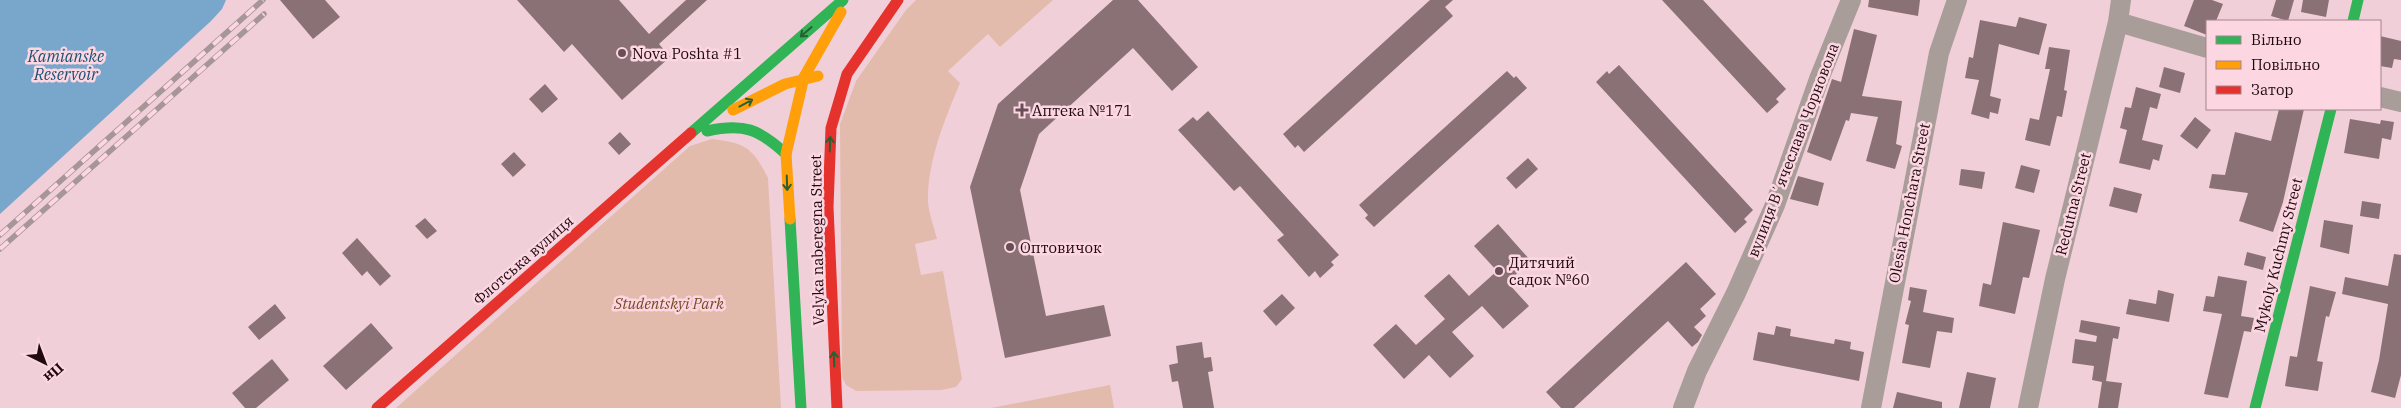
<svg xmlns="http://www.w3.org/2000/svg" width="2401" height="408" font-family="'IBM Plex Serif',serif">
<rect width="100%" height="100%" fill="#f1cfd9"/>
<path fill="#e2bbac" d="M916,0H1053L1000,47L988,34L948,71L960,83C945,119 927,162 928,202C929,214 934,227 937,239L915,244L921,275L943,271L962,379L956,387L941,390L856,391L846,385L842,377L840,124L856,81L906,10Z
M712,139C746,143 753,148 768,178L781,408H396L690,146Z
M1110,385L1114,408H991Z"/>
<path fill="#79a6cb" d="M0,0H226L222,9L211,21L0,214Z"/>
<path fill="#8a7176" d="M280,0H325L340,17L313,39Z
M517,0H619L649,34L686,0H707L659,44L670,57L622,100L572,44L564,52Z
M1113,0H1138L1198,67L1172,91L1133,48L1039,134L1020,190L1046,316L1104,305L1111,336L1005,358L970,187L998,104Z
M1430,0H1453L1445,7L1453,16L1304,152L1298,145L1295,148L1283,134Z
M1662,0H1703L1786,89L1776,99L1779,102L1767,113Z
M1869,0H1920L1918,16L1868,7Z
M2194,0H2212L2223,4L2216,21H2207V35L2184,26Z
M2276,0H2294L2288,21L2271,16Z
M2303,0H2329L2326,17L2301,12Z
M2019,17L2047,24L2039,55L1999,44L1990,96L2001,99L1998,114L1990,112L1989,119L1971,114L1979,80L1965,78L1969,57L1973,58L1980,20L2016,27Z
M1854,29L1877,35L1862,96L1902,101L1896,144L1902,146L1895,169L1866,161L1878,117L1851,113L1849,121L1846,120L1831,161L1807,152L1832,79L1841,82Z
M2380,36L2401,41V60L2394,59L2392,68L2380,66Z
M2049,47L2070,50L2064,90L2067,91L2062,117L2057,116L2050,146L2025,140L2030,118L2039,120L2050,69H2045Z
M1619,65L1753,210L1744,219L1747,222L1735,233L1596,82L1607,71L1609,74Z
M2164,67L2185,73L2180,93L2159,87Z
M1507,71L1514,78L1516,76L1527,88L1374,227L1365,218L1368,215L1359,205Z
M545,84L558,99L542,113L529,99Z
M2136,87L2161,94L2157,109L2150,107L2142,140L2163,145L2159,161L2153,159L2150,170L2119,163L2127,130L2120,128L2125,107L2131,108Z
M2279,109H2304L2283,202L2273,232L2239,221L2248,193L2209,188L2212,174L2225,175L2235,132L2271,141Z
M1208,111L1339,255L1331,262L1334,265L1320,278L1315,271L1309,277L1277,240L1284,235L1240,186L1234,191L1178,130L1193,117L1197,121Z
M2195,117L2211,130L2197,149L2180,136Z
M2350,119L2380,124L2381,120L2394,122L2391,140L2382,138L2379,159L2344,153Z
M620,132L631,144L619,155L608,143Z
M514,152L526,165L513,177L501,164Z
M1528,158L1538,169L1516,189L1506,178Z
M2021,165L2040,170L2034,193L2015,188Z
M1961,169L1985,172L1982,189L1959,185Z
M1798,176L1824,183L1818,206L1790,199Z
M2114,187L2142,194L2137,213L2109,206Z
M2362,201L2381,204L2379,219L2360,216Z
M425,218L437,231L427,239L415,226Z
M2324,220L2353,225L2349,254L2320,247Z
M2003,222L2040,230L2029,278L2023,277L2015,314L1979,306L1983,283L1991,285Z
M1498,224L1531,261L1507,282L1529,306L1503,329L1482,306L1452,332L1474,356L1450,378L1429,355L1404,379L1373,345L1396,324L1416,345L1445,319L1424,296L1449,274L1469,296L1497,271L1474,246Z
M357,238L391,276L380,286L367,271L362,276L342,253Z
M2247,252L2266,257L2263,270L2244,265Z
M2394,254L2401,255V375L2395,398L2371,392L2379,360L2388,304L2342,294L2345,277L2388,286Z
M1686,262L1716,294L1700,309L1706,316L1694,327L1702,335L1698,342L1692,347L1668,321L1574,408H1561L1546,392Z
M2218,276L2247,281L2241,316L2254,318L2251,332L2244,331L2228,398L2204,394L2222,314L2203,311L2206,296L2214,297Z
M2310,286L2336,292L2329,317L2326,316L2317,361L2323,362L2318,391L2285,386L2290,356L2297,357Z
M1910,287L1927,290L1923,312L1954,318L1952,333L1937,331L1930,368L1902,363L1909,325L1905,324L1911,301L1908,300Z
M2158,290L2174,294L2169,322L2126,314L2129,299L2156,304Z
M1282,294L1295,308L1276,326L1263,311Z
M275,304L286,318L259,340L248,327Z
M2081,320L2120,327L2118,339L2113,338L2106,381L2122,383L2118,408H2098L2102,382L2092,380L2094,366L2072,363L2075,339L2096,342L2097,336L2079,332Z
M371,323L393,348L346,390L323,366Z
M1776,326L1791,329L1790,336L1834,344L1835,339L1851,342L1850,349L1864,352L1859,381L1753,360L1758,332L1774,335Z
M1202,342L1204,358L1211,357L1213,371L1208,372L1214,408H1183L1178,381L1172,382L1169,365L1178,363L1176,346Z
M272,359L289,380L256,408H245L232,393Z
M1967,372L1996,378L1990,408H1959Z
M1897,392L1942,402V408H1893Z"/>
<g fill="none" stroke-linecap="round" stroke-linejoin="round">
<path stroke="#a89d99" stroke-width="20" d="M2118,22L2207,48
M2380,97L2401,102
M1683,408L1697,371L1736,293L1775,205L1819,79L1851,0
M1871,408L1939,53L1957,0
M2028,408L2055,279L2118,22L2121,0"/>
<path stroke="#30b455" stroke-width="11" d="M2353,21L2358,0
M707,131C744,123 759,129 786,154
M691,133L843,0
M790,219L801,408
M2255,408L2331,109"/>
<path stroke="#ff9f0a" stroke-width="11" d="M733,110L785,84L818,76
M790,219L786,154L804,77L841,12"/>
<path stroke="#e5322d" stroke-width="11" d="M377,408L691,133
M837,408L828,207L831,128L847,74L898,0"/>
<g stroke="#a79698" stroke-width="5.5">
<path id="rail" d="M0,235L263,0
M0,249L264,14"/>
</g>
<use href="#rail" stroke="#fcd6e1" stroke-width="4" stroke-dasharray="11" stroke-linecap="butt"/>
</g>
<defs><path id="oneway-shaft" d="M-6 0H5M1.5-3L5.5 0L1.5 3" fill="none" stroke-width="1.6" stroke-linecap="round" stroke-linejoin="round" transform="scale(1.25)"/></defs>
<g stroke="#285f33">
<use href="#oneway-shaft" transform="translate(806 32) rotate(139)"/>
<use href="#oneway-shaft" transform="translate(746 103) rotate(-28)"/>
<use href="#oneway-shaft" transform="translate(830 144) rotate(-88)"/>
<use href="#oneway-shaft" transform="translate(787 183) rotate(88)"/>
<use href="#oneway-shaft" transform="translate(834 359) rotate(-92)"/>
</g>
<g fill="#684f57" stroke="#fcd6e1" stroke-width="2">
<circle cx="622" cy="53" r="5"/>
<path d="M1019.5 102.5h5v5h5v5h-5v5h-5v-5h-5v-5h5z"/>
<circle cx="1010" cy="247" r="5"/>
<circle cx="1499" cy="271" r="5"/>
</g>
<g text-anchor="middle" dominant-baseline="central" stroke-width="5" stroke-linejoin="round" paint-order="stroke">
<g font-size="15" fill="#1f0a11" stroke="#fcd6e1" text-anchor="start">
<text x="632" y="53">Nova Poshta #1</text>
<text x="1032" y="110">Аптека №171</text>
<text x="1020" y="247">Оптовичок</text>
<text x="1509" y="262">Дитячий<tspan x="1509" dy="17">садок №60</tspan></text>
</g>
<g font-size="15" fill="#1f0a11" stroke="#fcd6e1">
<text transform="translate(1793 150) rotate(-69)">вулиця Вʼячеслава Чорновола</text>
<text transform="translate(1909 203) rotate(-79)">Olesia Honchara Street</text>
<text transform="translate(2073 204) rotate(-76)">Redutna Street</text>
<text transform="translate(817 240) rotate(-91)">Velyka naberegna Street</text>
<text transform="translate(2278 255) rotate(-76)">Mykoly Kuchmy Street</text>
<text transform="translate(523 260) rotate(-41)">Флотська вулиця</text>
</g>
<g font-size="15" font-style="italic" fill="#774a22" stroke="#fcd6e1">
<text x="669" y="303">Studentskyi Park</text>
</g>
<g font-size="16" font-style="italic" fill="#185375" stroke="#fcd6e1">
<text x="66" y="56">Kamianske<tspan x="66" dy="18">Reservoir</tspan></text>
</g>
</g>
<rect x="2206" y="20" width="175" height="90" fill="#fcd6e1" stroke="#a4848e"/>
<rect x="2216" y="36" width="25" height="8" fill="#30b455" stroke="#a4848e"/>
<text x="2251" y="45" font-size="15" fill="#1f0a11">Вільно</text>
<rect x="2216" y="61" width="25" height="8" fill="#ff9f0a" stroke="#a4848e"/>
<text x="2251" y="70" font-size="15" fill="#1f0a11">Повільно</text>
<rect x="2216" y="86" width="25" height="8" fill="#e5322d" stroke="#a4848e"/>
<text x="2251" y="95" font-size="15" fill="#1f0a11">Затор</text>
<g transform="translate(45 363) rotate(138)" stroke="#fcd6e1" stroke-width="4" paint-order="stroke">
<path d="M0-4L9 19L0 12L-9 19Z" fill="#1f0a11"/>
<text y="-8" font-size="14" font-weight="bold" text-anchor="middle" fill="#1f0a11">Пн</text>
</g>
</svg>
